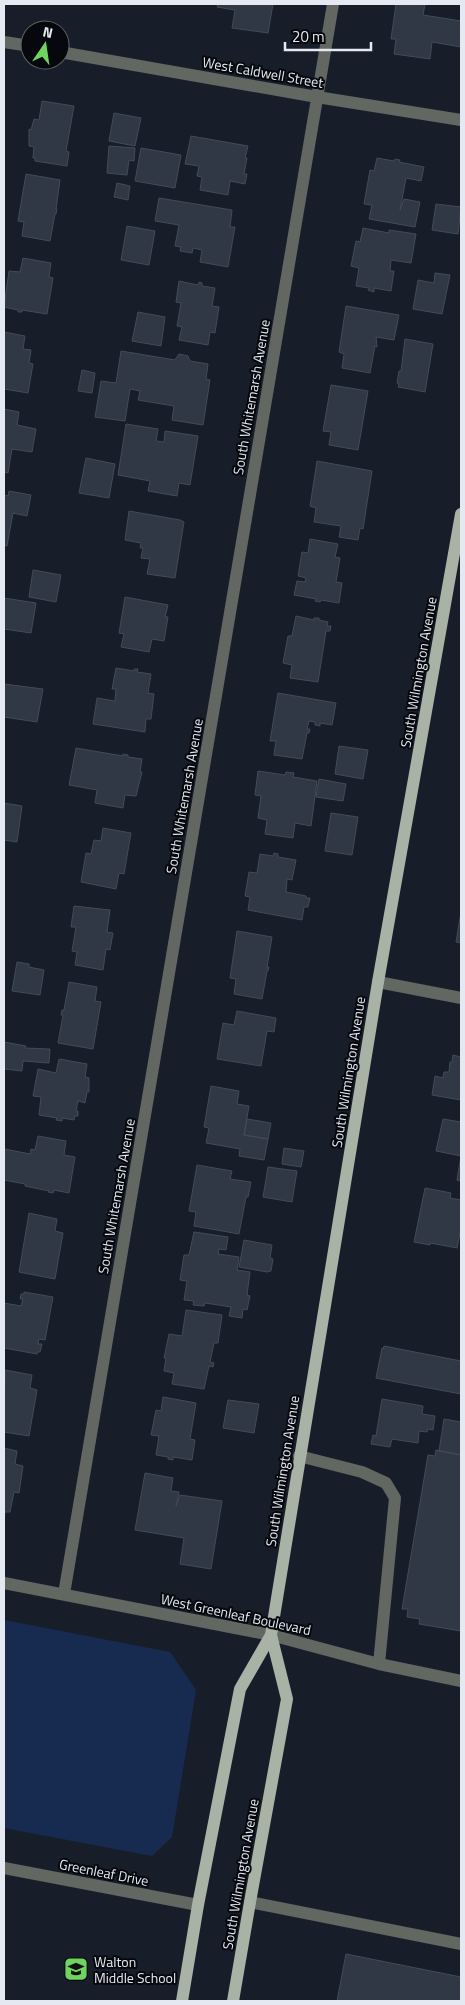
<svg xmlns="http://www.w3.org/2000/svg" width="465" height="2005" font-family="'Titillium Web',sans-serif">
<rect width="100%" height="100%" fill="#171e2a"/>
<path fill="#172b51" d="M4,1620L170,1652L196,1690L172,1837L152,1856L4,1828Z"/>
<path fill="#313845" stroke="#434b58" d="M218,4H273L268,33L232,28L235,10L217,7Z
M396,4H425L423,15L461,21V47L432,42L430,59L394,54L396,39H391Z
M42,101L74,106L66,151L69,152L67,166L35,161V158H33L34,147L29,146V129L31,130L34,119L39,120Z
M114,113L141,118L135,146L109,141Z
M191,136L248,146L245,158H247L244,174H247L245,184L230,181L228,195L200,190L202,177L197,176L199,166L185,164Z
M109,146L135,148L134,161L129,160L127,175L107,173Z
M141,148L181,155L175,188L135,181Z
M377,158L394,161L395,159L400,160L399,162L424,167L421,181L406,178L400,210L404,199L420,202L415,227L369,219L372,205L364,204L370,170L374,171Z
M26,174L60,180L56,209H57L56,214H55L50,241L22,236L24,222L18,221Z
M117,183L130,186L128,200L114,197Z
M159,198L232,210L230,227H235L228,267L200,262L202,250L193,248L192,253L180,251L181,247L175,246L179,225L155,221Z
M436,204L461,207L458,234L432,230Z
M127,226L155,231L149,265L121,260Z
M363,228L389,233V230L416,234L411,263L391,260L390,271H394L391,291L374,288V292L368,290L369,288L356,286L359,268L351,266L356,241L360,242Z
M23,258L51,263L49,277L53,278L47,314L22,310V312H18V310L4,307L9,271L20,272Z
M435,273L450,275L442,314L413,309L418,280L434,283Z
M179,281L198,285L199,282L202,283V286L215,288L212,306L219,307L215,333L210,332L208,345L179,340L182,327L177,326L181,303L176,302Z
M346,306L399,315L394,340L376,337L377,347L375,346L370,373L342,368L344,354L339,352Z
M138,312L165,317L161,346L132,341Z
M4,332L25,336L23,349L31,350L29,363L33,364L28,393L4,389Z
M405,339L433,344L425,392L398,387L399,384L397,383L399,371H401Z
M121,351L175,360L179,354L188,356L190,361L208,364L206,379L210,380L203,425L172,420L174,406L138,400L140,391L130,389L125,421L95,417L101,381L116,383Z
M82,370L95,373L92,393L78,391Z
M331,385L368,391L358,450L329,445L331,432L323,431Z
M4,409L19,412L17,425L36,429L32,452L12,449L8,473L4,472Z
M126,424L158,429L156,441L164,442L165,431L198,436L190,485L179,483L177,496L148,491L150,481L118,475Z
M86,458L115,464L109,498L79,493Z
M317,461L372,471L363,529L360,528L358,540L339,537L341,526L314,522L316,508L310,506Z
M9,491L31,495L27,516L13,513L7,546L4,545V495L8,496Z
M129,511L180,520L184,522L175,578L147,574L150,559L141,558L143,548H140L141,543L125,540Z
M310,539L338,544L335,557L340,558L336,582L342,583L339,603L321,600L320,602L315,601L316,599L294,595L297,581L305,582L306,578L298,576L302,552L308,553Z
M33,570L61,575L56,602L29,597Z
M125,597L168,605L165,617H168L164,641L152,639L149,652L121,647L124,634L119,633Z
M4,598L36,603L31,633L4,629Z
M296,616L314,620V618H319V620L328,622L327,626H331L330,631H326L318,682L290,678L292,665L283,663L288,636H292Z
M116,668L134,671V669H138L137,672L151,674L148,693L154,694L151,719H146L145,732L93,724L97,698L115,701L116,689H112Z
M4,684L43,689L37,722L4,717Z
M278,693L336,703L332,725L320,723V726L315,725V722L309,721L307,729H310L309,733H307L302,759L274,755L276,741H270Z
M339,746L368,750L363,779L335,774Z
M76,748L123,756V754L128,755V757L142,759L140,772H142L136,796L125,795L123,808L95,803L97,790L69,785Z
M258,771L285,775L286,772L294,773L293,777L317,781L311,826L295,823L293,838L265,834L267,820L258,818L261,796L255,795Z
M319,779L346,784L343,801L316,797Z
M4,803L22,806L17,842L4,840Z
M331,813L358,817L352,855L325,851Z
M103,828L131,833L124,874L119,873L116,889L81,882L86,853L91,854L94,840L101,841Z
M274,853L278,854V857L296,860L292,880L287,879L286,892L306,896V898H310L308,907H304L302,920L248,910L250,897L245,896L249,872L257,873L260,854L273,856Z
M74,906L110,910L107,932L113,933L110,950L106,949L103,970L75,965L77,952L72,951L76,927H71Z
M461,912V943L456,942Z
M237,931L272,937L267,967H269L268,971H267L262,999L234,994L236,979L230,978Z
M17,962L29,964V967L44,970L40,995L12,991Z
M69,982L97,987L95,1001L101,1002L93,1049L58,1043L63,1015H61L62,1010H64Z
M237,1011L276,1018L274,1032L267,1031L261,1066L217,1059L223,1023L234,1025Z
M4,1042L26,1046L25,1048L50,1049L49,1063L23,1061L22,1071L4,1069Z
M453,1055L461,1057V1100L432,1095L435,1076L443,1078L444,1072H449L450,1062H452Z
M59,1059L87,1064L85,1077L89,1078V1092H87L85,1103L78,1101L76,1111H78V1116H75L74,1120L62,1118V1121L56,1120L57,1118L39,1115L41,1097L33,1096L38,1069L56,1073Z
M211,1086L239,1091L237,1104L249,1106L244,1135L268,1139L264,1160L239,1156L240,1149L206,1143L209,1128L204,1127Z
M247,1119L271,1123L268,1139L244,1135Z
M443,1119L461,1122V1156L436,1151Z
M38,1136L66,1141L64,1155L75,1157L69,1193L54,1190L53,1193L48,1192L49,1191L25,1186V1184L4,1180L5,1149L30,1154L31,1149L35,1150Z
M284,1148L304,1151L301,1167L282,1164Z
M461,1156V1181L457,1180Z
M197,1165L232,1171L230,1179L251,1182L248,1197H246L239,1234L194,1226L196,1212L189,1211Z
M268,1167L297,1171L292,1202L263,1197Z
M425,1188L451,1193L450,1198L461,1200V1228L457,1248L430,1243V1245L414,1242Z
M29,1213L57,1219L55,1231L63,1233L55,1279L19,1272Z
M194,1232L228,1237L226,1250L219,1249L218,1254L239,1257L237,1270L250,1272L247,1295L250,1296L247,1310L243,1309L242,1318L229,1316L231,1307L205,1303L204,1306L193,1305L194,1301L184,1300L187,1281L180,1280L184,1255H189Z
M244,1240L272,1245L270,1258L273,1259L271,1271L267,1272L239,1267Z
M24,1292L53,1297L45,1340L39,1339L38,1344H42L40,1352H37V1354L4,1348V1303L21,1306L23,1299H20L21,1294H24Z
M186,1310L222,1315L218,1343H214L210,1362L214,1363L213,1367L209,1366L204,1389L172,1384L174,1373L164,1371L166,1358H164L169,1334L182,1336Z
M384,1346L461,1361V1394L376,1378L382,1348L383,1349Z
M5,1370L32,1375L30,1388L37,1390L29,1436L4,1432Z
M163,1397L196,1403L190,1439L195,1440L192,1460L173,1457V1460L168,1459V1457L156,1455L159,1436L151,1435L156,1410L161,1411Z
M382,1399L423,1406L422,1414L435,1416L433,1430L428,1429L427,1432L419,1431L418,1443L392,1439L390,1447L371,1444L373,1435L376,1436Z
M228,1400L259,1404L254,1433L223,1428Z
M444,1419L461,1422V1455L439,1451Z
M4,1448L17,1451L15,1464L23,1466L19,1493L14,1492L10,1512H5L4,1520Z
M436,1450L461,1455V1631L419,1624L420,1619L407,1617L408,1609H402L428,1455L435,1456Z
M145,1473L173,1478L171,1491L179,1492L176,1506L180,1495L222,1501L211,1569L180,1564L184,1538L135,1530Z
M346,1954L461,1977V2001H337Z"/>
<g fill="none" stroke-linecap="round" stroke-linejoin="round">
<path stroke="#626761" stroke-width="12" d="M4,42L30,46
M60,52L317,97L461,120
M378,982L461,998
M299,1456L362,1472L386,1483L395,1498L379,1664
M4,1583L271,1635L379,1664L461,1681
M64,1594L333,4
M4,1868L198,1905
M250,1902L461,1944"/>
<path stroke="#a8b3a6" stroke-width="12" d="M182,2001L198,1905L240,1689L271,1635L378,982L461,514
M233,2001L250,1902L287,1699L271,1635"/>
</g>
<defs>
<g id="school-square" transform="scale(1.25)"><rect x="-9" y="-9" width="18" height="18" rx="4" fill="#6fd360" stroke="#06080d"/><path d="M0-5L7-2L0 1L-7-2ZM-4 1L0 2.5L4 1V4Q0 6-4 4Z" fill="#111"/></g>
</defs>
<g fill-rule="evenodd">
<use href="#school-square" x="76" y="1969"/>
</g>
<g text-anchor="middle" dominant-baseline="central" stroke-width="4" stroke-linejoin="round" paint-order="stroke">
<g font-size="14" fill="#e5eaf2" stroke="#06080d">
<text transform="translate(263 72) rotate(10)">West Caldwell Street</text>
<text transform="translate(251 397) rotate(-80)">South Whitemarsh Avenue</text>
<text transform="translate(418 672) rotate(-80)">South Wilmington Avenue</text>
<text transform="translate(184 796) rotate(-80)">South Whitemarsh Avenue</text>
<text transform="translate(348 1072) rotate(-81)">South Wilmington Avenue</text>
<text transform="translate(116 1196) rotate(-80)">South Whitemarsh Avenue</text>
<text transform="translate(282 1471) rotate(-81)">South Wilmington Avenue</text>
<text transform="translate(236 1614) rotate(12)">West Greenleaf Boulevard</text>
<text transform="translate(104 1872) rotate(11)">Greenleaf Drive</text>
<text transform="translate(240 1874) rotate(-80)">South Wilmington Avenue</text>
</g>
<g font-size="14" fill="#e5eaf2" stroke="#06080d" text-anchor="start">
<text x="94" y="1961">Walton<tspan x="94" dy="16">Middle School</tspan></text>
</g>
</g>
<rect width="465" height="2005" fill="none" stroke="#e5eaf2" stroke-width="10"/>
<g transform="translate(45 45) rotate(13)"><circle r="24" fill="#06080d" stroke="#5f6269"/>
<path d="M0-4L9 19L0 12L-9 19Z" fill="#6fd360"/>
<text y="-8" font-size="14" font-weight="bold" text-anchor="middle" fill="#e5eaf2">N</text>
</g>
<path d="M285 42v8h86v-8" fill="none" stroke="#e5eaf2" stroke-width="2.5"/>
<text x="292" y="42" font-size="15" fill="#e5eaf2" stroke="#06080d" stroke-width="4" paint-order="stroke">20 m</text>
</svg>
